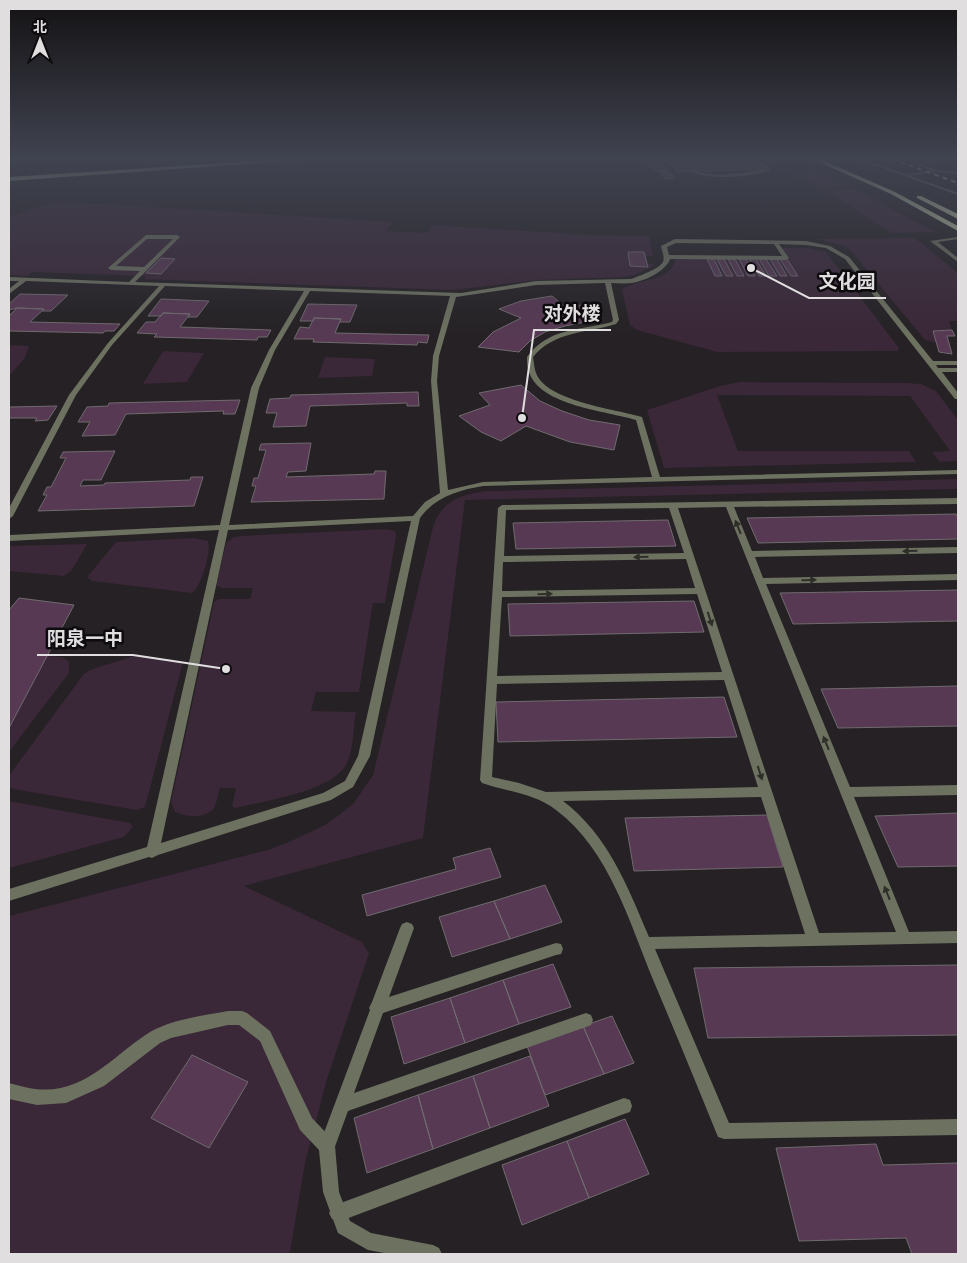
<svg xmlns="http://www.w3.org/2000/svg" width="967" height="1263" font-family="Mulish,'Noto Sans SC',sans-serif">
<rect width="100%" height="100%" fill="#252124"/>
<path fill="#3a2737" d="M814,170L851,186L823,189L792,175Z
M855,189L935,232L891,233L827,191Z
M52,203L102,204L393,222L386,231L427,233L433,225L587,235L649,236L653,256H645L644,252H628L630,266L647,267V263L655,265L634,275L625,277L537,280L454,290L144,279L146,276L32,272L28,276L9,275V217Z
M915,238L958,273V321H949L952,330L933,331L936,343L925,340L851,251L844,246L816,239Z
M782,248H807L826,252L899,348L898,351L717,352L637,330L630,325L622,290C635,278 673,283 676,258L787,256Z
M9,345L29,346L25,358L9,376Z
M163,351L204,353L187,382L143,384Z
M325,357L375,359L372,376L318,378Z
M740,382L907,383L921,384L936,391L958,420V461L940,462L932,452L950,451L910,396L717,395L738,451H909L916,462L664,468L647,410L720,386Z
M958,479V489L465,500L423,838L244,886L362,942L369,953L327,1079L305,1163L290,1252L284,1254H9V916L268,850L289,842L325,825L339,815L353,804L373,775L433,527C441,502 460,494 486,491Z
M385,529L395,531L396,536L385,603H373L359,692H316L311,711L356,712C353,728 354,751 346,765C330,792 264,801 235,808L232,806L236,788H220C218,794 217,803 214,808C206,819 186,817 175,812L171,802L214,602L219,599H250L253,588H222L216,585L226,543L234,537L241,536Z
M194,538L208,541C212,550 201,588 192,593L92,581L87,577L116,542Z
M87,544L72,570L64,576L9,571V546Z
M137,655L181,661L182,666L145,807L137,810L13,789L9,787V776L13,770L83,675L90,670Z
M47,656L62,657L69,661V673L9,752V728Z
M9,801L130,823L133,827L124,837L9,868Z"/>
<path fill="#573953" stroke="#706b6f" d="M644,159H657L668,171H655Z
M754,160L764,169L677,172L669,163Z
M659,171H668L675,178L666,179Z
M628,252H644L648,267L630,266Z
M161,258L175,259L161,274L146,273Z
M707,259H714L722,276H715Z
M717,259H724L733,276H726Z
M728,259H735L744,276H737Z
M739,259H746L755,276H748Z
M749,259H756L766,276H759Z
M759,259H766L777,276H769Z
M770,259H777L787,276H780Z
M780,259H787L798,276H791Z
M20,294L68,295L51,311H42L44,309L17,308L9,310V304Z
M552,296L565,307L580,305L595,320L565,326L545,332L530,341L519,352L478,347L493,332L521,318L499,309L521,301Z
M161,299L209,301L197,317H188L190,314L163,313L161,316H148Z
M308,304L357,305L350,322H340L341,319L314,318L313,321H300Z
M17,308L44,309L30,322L120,324L114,331H105L103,333L9,331V316Z
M163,313L190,314L180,327L271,330L267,337H258L257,340L154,337L157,334L137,333L146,322H155Z
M314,318L341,319L335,333L429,335L427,343L418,342L417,345L313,342L314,339H294L300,327L309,328Z
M952,330L955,336H947L952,354L939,352L933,331Z
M521,385L540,401L562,411L589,420L620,425L614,450L570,442L526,426L501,441L481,432L459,416L490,405L479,393Z
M418,392L419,406H407V403L310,406L306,426L273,427L277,413H266L270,399L290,398L291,395Z
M240,400L235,414H223L224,411L126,414L115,435L82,436L90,422H78L87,407L108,406L109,403Z
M57,406L48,420L35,421L37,418H9V407Z
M311,443L306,471L288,472L286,477L374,474L375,471H386L384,499L251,502L256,486H252L254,478H258L266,450H259L261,444Z
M115,451L101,480H83L80,486L104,485L105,483L190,480L191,477H203L194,506L38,511L47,495H43L47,487H51L66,458H60L63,452Z
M956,514L958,518V539L758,543L747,518Z
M668,520L676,546L516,549L513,523Z
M958,590V621L793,624L780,593Z
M19,598L74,605L9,728V610Z
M694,601L704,632L510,636L508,604Z
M958,686V726L838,728L821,689Z
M724,697L737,737L498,742L496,702Z
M958,813V866L898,867L875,816Z
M767,815L783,867L634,871L625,818Z
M490,848L501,877L367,916L362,895L456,869L453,858Z
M545,885L562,922L510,939L494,901Z
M494,901L510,939L452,957L439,917Z
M553,964L571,1007L519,1024L503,980Z
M958,965V1035L708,1038L694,968Z
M503,980L519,1024L465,1043L450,998Z
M450,998L465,1043L404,1064L391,1017Z
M612,1016L634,1063L604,1074L583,1026Z
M583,1026L604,1074L545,1095L527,1046Z
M192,1055L248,1082L209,1148L151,1118Z
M530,1056L549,1106L490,1128L473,1076Z
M473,1076L490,1128L433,1149L418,1095Z
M418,1095L433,1149L367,1173L354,1118Z
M625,1119L649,1174L589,1198L567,1141Z
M567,1141L589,1198L522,1225L502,1165Z
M876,1144L883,1165L958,1163V1254H912L906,1238L799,1241L776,1148Z"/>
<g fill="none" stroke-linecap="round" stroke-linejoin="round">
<path fill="#6d7160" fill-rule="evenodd" d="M664,159H681L666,161Z
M752,159H757L772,170C756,177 706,181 691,171L693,170C717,179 742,173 766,169Z
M902,159H908L939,171L935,172Z
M146,235H177L180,237L135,282L461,293L536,281L631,279C639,276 659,269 663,262C665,257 662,251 661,246L675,239L806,241L830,246L849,257L933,361H958V365H936L938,368H958V372H942L958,393V399H955L845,259L826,248L806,245L779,244L789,258L786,260L670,259C666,271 645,281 632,283C625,284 618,283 611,283L619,320L616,324C587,333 554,331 533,357C534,362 534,368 536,373C546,401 615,409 642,417L660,477L958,470V474L483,486C459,490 435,497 420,518L370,756L353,787L331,800L158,855L152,858L149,857L9,901V889L147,847L219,530L9,541V535L220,525L251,388L269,350L304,291L165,286L112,345L76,395L13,516L9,519V508L69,395L108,343L159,286L26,281L9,294V289L19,281H9V277L129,282L140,271L111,270L108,268ZM147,239H173L144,267L116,266ZM676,243L774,244L782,256L669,255L667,247ZM605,283L613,320L612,322C579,331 549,327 527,357C527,362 527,368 529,372C540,406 607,411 636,420L652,477L483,482L448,490L437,381L439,356L456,297L536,285ZM310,291L450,296L433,356L431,381L440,493L425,502L413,516L229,525L259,388L275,350ZM411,521L358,756L345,781L323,793L161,843L228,530Z
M958,237V239L938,242L958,258V262L930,241Z
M958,498V504L734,507L752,551L958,547V553L755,557L763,578L958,574V580L766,584L850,787L958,785V795L854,797L909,932L958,931V943L655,949L729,1123L958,1119V1135L724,1139L718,1137C697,1085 676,1034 654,982C630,924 609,849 556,810C534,793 507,792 482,783L480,780L498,508L502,505ZM726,507L896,932L819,933L678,508ZM669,508L684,553L504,556L506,510ZM686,559L695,588L502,591L503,562ZM697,594L722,672L497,676L502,597ZM724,680L758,787L546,792L519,783L492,777L497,684ZM761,797L805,934L649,937C628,887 608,835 563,801Z
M407,922L412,924L414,928L389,997L556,943L561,944L563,949L561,954L556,955L383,1013L354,1093L586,1013L591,1015L593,1020L591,1025L586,1027L348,1111L333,1152L327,1154L321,1152L319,1146L370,1010L369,1008L372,1002L400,928L402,924Z
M624,1098L630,1100L632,1106L630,1112L624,1114L338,1222L332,1219L329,1213L332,1207L338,1204Z"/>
<path fill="#6d7160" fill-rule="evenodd" d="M937,170L958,172V174L937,172L904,176L902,175Z
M228,1011H242L247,1013L270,1031L312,1118L333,1140L335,1146L339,1192L350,1221L371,1233L433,1245L439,1248L442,1254H390L368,1250L338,1233L323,1192L319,1150L300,1130L260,1041L239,1025H228L171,1038L160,1043L104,1086L66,1103L37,1105L9,1099V1083C18,1085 27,1088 35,1089C85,1095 113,1055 150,1032C173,1019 202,1016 228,1011Z"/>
<path fill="#6d7160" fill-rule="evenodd" d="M857,159H863L958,193V195Z"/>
<path fill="#979f83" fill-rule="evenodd" d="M9,159H13L9,161Z"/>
<path fill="#b8c29e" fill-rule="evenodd" d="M286,159H315L9,181V177Z"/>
<path fill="#c7d2aa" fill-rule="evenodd" d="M812,159H820L895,192L958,226V231L891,194Z
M917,196H921L958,214V219L917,198Z"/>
<path stroke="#cdcacc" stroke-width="2" stroke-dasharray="4.5 4.5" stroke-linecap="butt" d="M892,159L958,183"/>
</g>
<defs><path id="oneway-solid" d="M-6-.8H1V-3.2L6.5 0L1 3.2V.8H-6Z" transform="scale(1.25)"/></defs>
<g fill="#2f2f2a">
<use href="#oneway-solid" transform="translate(738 527) rotate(-112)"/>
<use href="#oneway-solid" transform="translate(910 551) rotate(179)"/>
<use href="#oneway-solid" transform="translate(641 557) rotate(179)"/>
<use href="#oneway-solid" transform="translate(809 580) rotate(-1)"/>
<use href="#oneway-solid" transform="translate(545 594) rotate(-1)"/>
<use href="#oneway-solid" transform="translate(710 619) rotate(72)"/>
<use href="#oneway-solid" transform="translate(826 743) rotate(-112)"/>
<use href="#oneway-solid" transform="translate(760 773) rotate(72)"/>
<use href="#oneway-solid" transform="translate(887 893) rotate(-112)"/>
</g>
<linearGradient id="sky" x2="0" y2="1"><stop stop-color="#141214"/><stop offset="0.47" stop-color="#404350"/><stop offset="1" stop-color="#404350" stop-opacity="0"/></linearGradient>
<rect width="967" height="336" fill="url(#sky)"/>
<path fill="none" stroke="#e1dee0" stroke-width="2" d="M751 268L809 298H886M522 418L534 330H611M226 669L133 655H37"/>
<g fill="#e1dee0" stroke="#0d0b0d" stroke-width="2">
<circle cx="751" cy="268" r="5"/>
<circle cx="522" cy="418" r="5"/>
<circle cx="226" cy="669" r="5"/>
</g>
<g font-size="19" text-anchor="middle" font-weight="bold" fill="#e1dee0" stroke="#0d0b0d" stroke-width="5" stroke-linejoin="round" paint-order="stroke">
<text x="847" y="288">文化园</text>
<text x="572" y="320">对外楼</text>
<text x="85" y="645">阳泉一中</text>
</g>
<rect width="967" height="1263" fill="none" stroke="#e1dee0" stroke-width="20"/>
<g transform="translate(40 40)" stroke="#0d0b0d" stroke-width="4" paint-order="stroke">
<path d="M0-4L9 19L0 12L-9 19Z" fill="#e1dee0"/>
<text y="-8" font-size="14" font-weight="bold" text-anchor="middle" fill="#e1dee0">北</text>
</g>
</svg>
